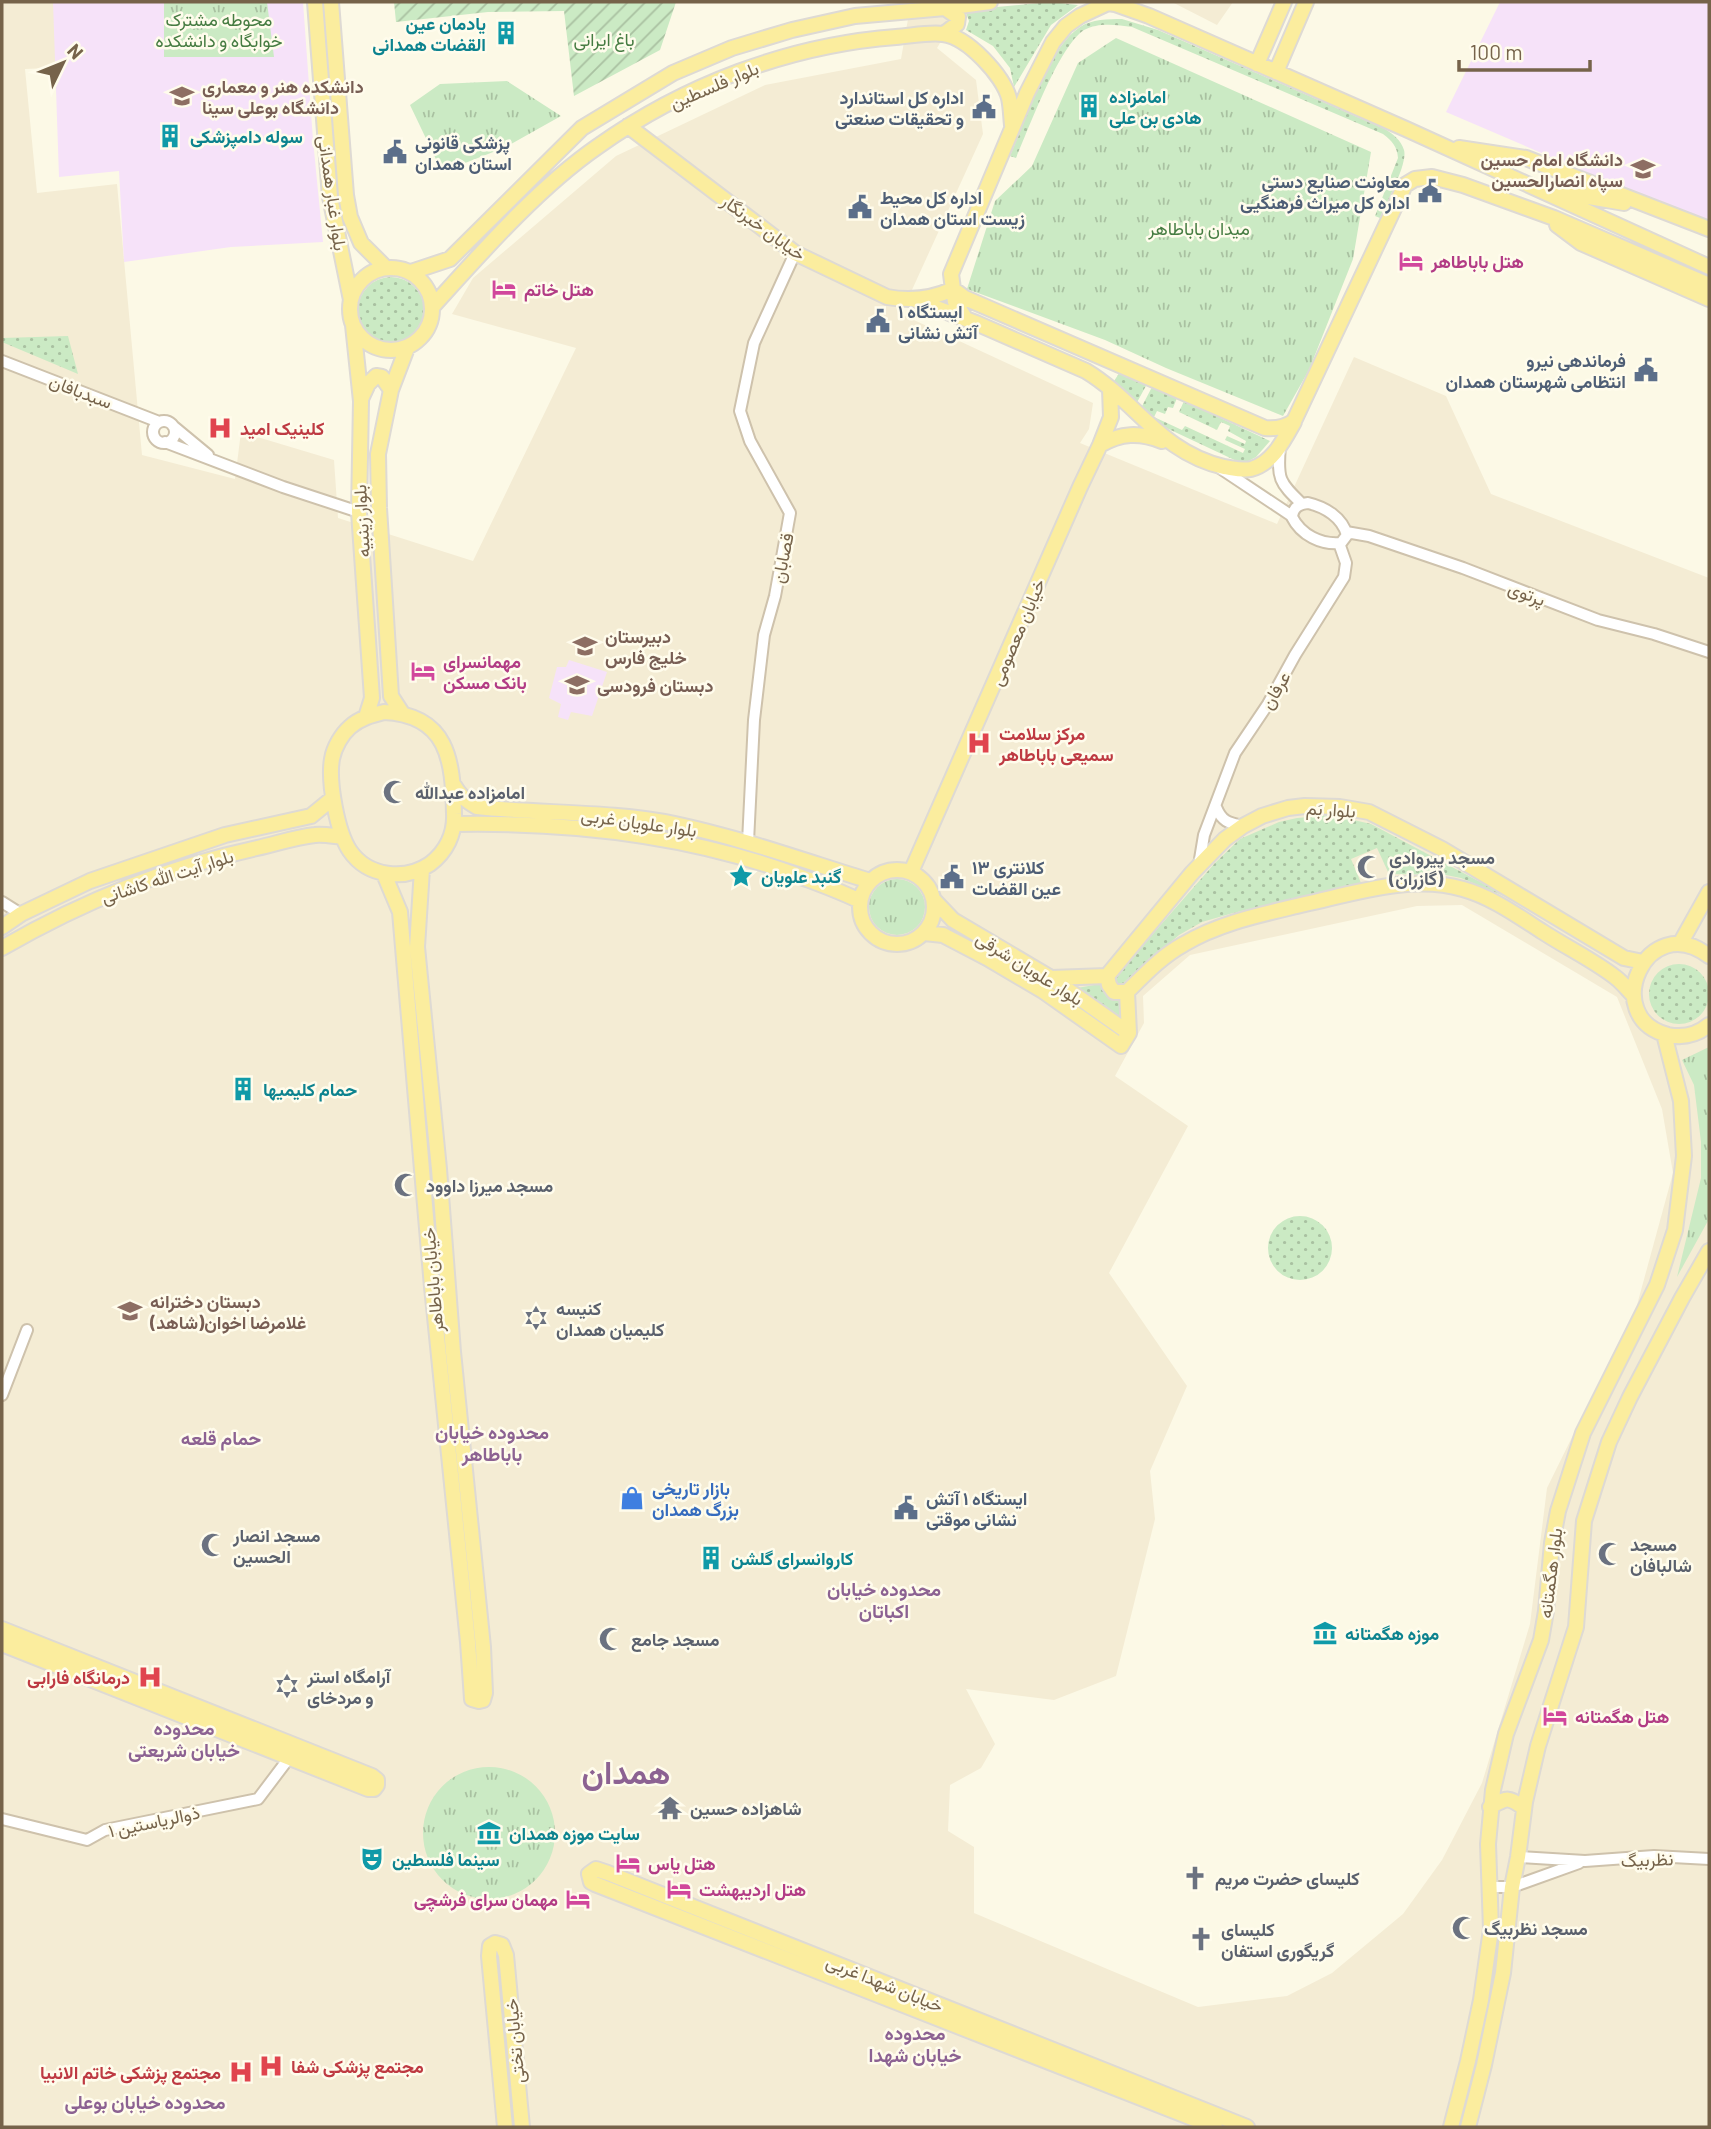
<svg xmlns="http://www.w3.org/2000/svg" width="1711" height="2129" font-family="Barlow,Vazirmatn,sans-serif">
<defs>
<pattern id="grass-dots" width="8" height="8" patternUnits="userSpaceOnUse" patternTransform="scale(1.75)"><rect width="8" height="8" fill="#cbeac4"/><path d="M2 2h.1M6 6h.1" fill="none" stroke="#a9c1a1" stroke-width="1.8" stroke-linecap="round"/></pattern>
<pattern id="park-tufts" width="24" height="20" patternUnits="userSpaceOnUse" patternTransform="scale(1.75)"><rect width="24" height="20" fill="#cbeac4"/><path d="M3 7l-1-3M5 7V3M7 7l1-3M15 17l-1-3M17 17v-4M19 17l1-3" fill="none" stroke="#a9c1a1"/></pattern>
<pattern id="garden-furrows" width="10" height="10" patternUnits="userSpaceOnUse" patternTransform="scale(1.75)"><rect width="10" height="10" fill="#cbeac4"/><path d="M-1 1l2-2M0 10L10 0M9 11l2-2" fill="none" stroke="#a9c1a1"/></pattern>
</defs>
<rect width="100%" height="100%" fill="#fcf9e6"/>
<path fill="#f4ecd4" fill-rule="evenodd" d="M2,2H110L113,65L25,69L37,193L117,184L142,455L235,479L241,432L334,460L338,518L473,561L576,348L452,314L473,278L616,156L765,85L901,59L911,2H965L937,48L976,80L983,134L901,314L1093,403L1089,429L1080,443L1277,524L1354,357L1446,396L1491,494L1709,578V2127H2ZM1462,905L1617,997L1662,1109L1673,1173L1637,1305L1547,1488L1530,1624L1482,1783L1442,1860L1403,1914L1332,1973L1287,1996L1198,2007L974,1913V1847L948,1831L950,1785L981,1768L995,1744L966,1689L1054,1700L1116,1676L1155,1519L1150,1471L1187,1386L1109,1273L1188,1126L1115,1076L1144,1023L1143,996L1190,955L1417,906Z
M1172,2H1233L1217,25Z"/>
<path fill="#f6e2f9" d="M53,2H303L313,140L323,242L231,247L124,262L119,171L59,177Z
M1500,2H1709V225L1446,112Z
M569,660L607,672L592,716L571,712L568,720L558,717L561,704L549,698L557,667H566Z"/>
<path fill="url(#grass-dots)" d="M1051,2L1078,5L1051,25L1014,87L1010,68L993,46L966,30L969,21L965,10Z
M1122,19L1158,30L1385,129C1393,134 1401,140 1404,150C1408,164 1386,203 1380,218L1375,216L1398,158C1397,146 1392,141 1383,134L1132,27C1117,25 1099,22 1084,30C1059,46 1029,128 1016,158L1010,156C1025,120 1048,48 1080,27C1092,19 1108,19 1122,19Z
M358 310a33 33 0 1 1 66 0a33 33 0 1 1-66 0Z
M68,336L78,374L2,342V338Z
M1120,372L1147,384L1135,406L1140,410L1152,387L1177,398L1173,408L1168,407L1165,414L1157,411L1154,417L1182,430L1185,426L1243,453L1245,449L1225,440L1227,436L1245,444L1246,441L1228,431L1230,426L1221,422L1217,430L1179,412L1184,401L1270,441L1256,457L1243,464L1143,417L1114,381Z
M1332,815L1371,824L1516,901L1461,878L1446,875L1389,874L1377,848L1351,859L1361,883L1233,913L1202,922L1179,935L1122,984H1118L1115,977L1215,863L1240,839L1279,822L1297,818Z
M1649 994a30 30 0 1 1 60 0a30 30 0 1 1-60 0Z
M1100,984L1108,997L1120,1000L1119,1018L1077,988Z
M1268 1248a32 32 0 1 1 64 0a32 32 0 1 1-64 0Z"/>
<path fill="url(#park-tufts)" d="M164,2H267L274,57H164Z
M1116,38L1371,152L1353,259L1309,370L1283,416L1166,368L1105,340L967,289L995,201L1032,166L1078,63Z
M507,81L561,116L506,147L442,172L410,105L440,84Z
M869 907a28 28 0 1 1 56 0a28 28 0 1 1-56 0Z
M1709,1047V1219L1677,1277L1701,1178V1142L1694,1085L1682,1060Z
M423 1833a66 66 0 1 1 132 0a66 66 0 1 1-132 0Z"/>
<path fill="url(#garden-furrows)" d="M394,2H676L660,50L574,96L564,11L488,12L396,22Z"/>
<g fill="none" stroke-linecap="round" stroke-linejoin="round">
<g stroke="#cec2ac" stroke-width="14">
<path id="minor" d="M2,361L159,422
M153 432a11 11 0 1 1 22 0a11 11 0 1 1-22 0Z
M173,426L208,455
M165,442L283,487L359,512
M1280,446C1277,479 1279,482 1302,504
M1220,468L1292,516
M1308,503C1325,507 1342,517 1347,535L1341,543C1321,545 1301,535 1292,517C1293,507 1299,504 1308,503Z
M1346,532L1369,536L1463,568L1598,620L1654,634L1709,652
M1216,807C1222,822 1229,823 1243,826
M748,842L754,720L764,635L775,596L790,513L750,441L740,411L754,343L795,253
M1199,865L1204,835L1235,753L1268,704L1295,655L1344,577L1346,563L1339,543
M2,902L21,914
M2,1395L27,1330
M2,1819L87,1840L105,1830L258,1799L289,1758
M1518,1857L1585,1861L1654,1856L1709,1859
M1489,1887H1512L1579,1863"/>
</g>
<g stroke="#dedad4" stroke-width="18">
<path id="major" d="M315,2L330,197L351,300
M331,2L346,195L350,217L361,243L386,268
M944,34L957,24L958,17L945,8
M1257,64L1284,2
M1276,72L1306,2
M628,126L795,253L887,297C909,301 932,299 953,289L955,302L965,318
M1459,148L1526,158L1709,229
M1554,191L1624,203
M1557,225L1581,243L1709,299
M1709,267L1406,129L1149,16L1115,4L1108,3L1080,16L1066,26L1053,42L1027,93L951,274L953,289L965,298L1265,428C1276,429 1285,428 1294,421L1405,185L1415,179L1432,177L1463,185L1554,218L1709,285
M350 309a41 41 0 1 1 82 0a41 41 0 1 1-82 0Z
M411,272L450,259L582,128L673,73L732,48L792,30L855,16L945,8L990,2
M913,299L976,323L1086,371C1137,402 1160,452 1224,467C1232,468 1242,471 1251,469C1272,464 1284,440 1294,422
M434,305C482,252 538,188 597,147C684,85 789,45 896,37C911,36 929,32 943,34C968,37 1003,76 1009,98C1011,107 1011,116 1012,125
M353,325L361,401L359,512L372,698L366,717
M361,399L368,384L376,376L382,377L391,390
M1100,445C1121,433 1139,432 1162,441
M384,712C448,715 453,760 454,814C455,834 446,852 430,864C405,881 368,877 350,851C337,832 328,781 332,759C334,747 342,734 350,727C360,718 372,715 384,712Z
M402,713L391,696L379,508L378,454L391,390L407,348
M453,784C460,796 466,801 477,807C543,814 610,811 675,824C741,838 805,861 870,881
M455,824C569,822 683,834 791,873C814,882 838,890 860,901
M860 907a37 37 0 1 1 74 0a37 37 0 1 1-74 0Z
M911,872L1080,487L1100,445L1111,417L1110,389
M384,874L400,912L432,1287L468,1642L472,1699L479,1701L483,1700L485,1693L483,1647L453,1352L439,1169L417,947L422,869
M934,900L953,920L1051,978L1129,1033
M2,927L21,914L90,881L225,835L311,816L333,798
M924,933L943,935L987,958L1043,991L1121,1046L1129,1033
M1680,944L1709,892
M2,948C81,902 168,867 257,848C276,844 295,837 315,835C323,834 333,836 342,837
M1709,956C1646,908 1599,1018 1668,1035C1683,1038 1697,1035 1709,1025
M1107,976L1109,985L1114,992H1127
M1051,978L1107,976L1192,873L1225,839L1243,826L1262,816L1288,808L1305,806L1340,807L1369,812L1442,849L1624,958L1643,962
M1129,1033L1127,992C1145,974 1162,956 1184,944C1221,922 1264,914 1305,904C1355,893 1412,874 1463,889C1492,897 1518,916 1543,932C1566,947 1593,960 1615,977C1622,982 1628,990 1634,996
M2,1629L372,1776L377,1780V1785L374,1789H368L2,1644
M1490,1807C1507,1798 1508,1796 1524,1808
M505,2127L489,1956L490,1946L495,1943L502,1945L506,1955L522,2127
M1215,2127L595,1884L591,1882L589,1874L596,1869L608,1873L1247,2127
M1451,2127L1468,2061L1481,2000L1491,1929L1488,1844L1493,1790L1506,1734L1541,1640L1546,1611L1552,1543L1558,1511L1583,1433L1657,1285L1675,1230L1684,1156L1681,1101L1664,1034
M1468,2127L1484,2065L1503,1973L1512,1887L1518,1857L1525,1802L1538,1746L1576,1627L1584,1521L1609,1442L1630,1397L1682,1298L1709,1251"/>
</g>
<use href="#minor" stroke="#fff" stroke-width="10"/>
<use href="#major" stroke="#fbed9e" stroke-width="14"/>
</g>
<defs>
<g id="building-bare" transform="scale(1.89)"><path d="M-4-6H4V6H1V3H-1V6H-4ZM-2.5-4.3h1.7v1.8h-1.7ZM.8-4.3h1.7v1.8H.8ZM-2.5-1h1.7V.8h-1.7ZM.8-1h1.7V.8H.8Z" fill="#0f9aa8" stroke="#fffcec" stroke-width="2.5" paint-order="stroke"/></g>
<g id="university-bare" transform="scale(1.89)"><path d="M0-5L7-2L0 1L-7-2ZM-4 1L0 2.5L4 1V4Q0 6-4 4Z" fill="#8d6e63" stroke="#fffcec" stroke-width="2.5" paint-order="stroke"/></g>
<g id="civic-bare" transform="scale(1.89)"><path d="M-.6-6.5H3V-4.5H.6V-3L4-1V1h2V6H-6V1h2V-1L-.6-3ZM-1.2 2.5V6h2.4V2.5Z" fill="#5c6f8a" stroke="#fffcec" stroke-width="2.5" paint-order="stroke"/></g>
<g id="hotel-bare" transform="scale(1.89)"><path d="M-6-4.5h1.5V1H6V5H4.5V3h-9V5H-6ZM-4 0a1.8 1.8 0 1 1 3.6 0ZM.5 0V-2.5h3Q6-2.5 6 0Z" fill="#d1479c" stroke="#fffcec" stroke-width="2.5" paint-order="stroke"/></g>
<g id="hospital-bare" transform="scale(1.89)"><path d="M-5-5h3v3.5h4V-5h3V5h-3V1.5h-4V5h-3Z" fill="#e0444e" stroke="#fffcec" stroke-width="2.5" paint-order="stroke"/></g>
<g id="school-bare" transform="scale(1.89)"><path d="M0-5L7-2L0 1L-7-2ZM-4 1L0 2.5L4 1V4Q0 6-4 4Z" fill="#8d6e63" stroke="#fffcec" stroke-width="2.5" paint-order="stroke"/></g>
<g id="mosque-bare" transform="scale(1.89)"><path d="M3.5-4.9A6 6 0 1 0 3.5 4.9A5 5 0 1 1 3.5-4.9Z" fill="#6b7280" stroke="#fffcec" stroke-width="2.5" paint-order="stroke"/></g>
<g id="sight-bare" transform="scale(1.89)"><path d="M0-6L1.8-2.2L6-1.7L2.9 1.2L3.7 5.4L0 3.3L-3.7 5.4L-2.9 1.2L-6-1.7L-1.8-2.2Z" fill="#0f9aa8" stroke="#fffcec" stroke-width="2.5" paint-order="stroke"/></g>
<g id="synagogue-bare" transform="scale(1.89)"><path d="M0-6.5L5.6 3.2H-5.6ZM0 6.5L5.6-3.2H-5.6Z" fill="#6b7280" stroke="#fffcec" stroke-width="2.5" paint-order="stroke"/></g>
<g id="shop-bare" transform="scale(1.89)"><path d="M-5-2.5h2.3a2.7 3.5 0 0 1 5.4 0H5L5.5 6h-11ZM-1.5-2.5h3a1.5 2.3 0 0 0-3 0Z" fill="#3f7fe0" stroke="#fffcec" stroke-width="2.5" paint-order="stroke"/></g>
<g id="museum-bare" transform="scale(1.89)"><path d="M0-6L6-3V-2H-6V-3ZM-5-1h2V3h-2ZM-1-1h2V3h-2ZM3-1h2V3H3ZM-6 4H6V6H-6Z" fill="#0f9aa8" stroke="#fffcec" stroke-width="2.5" paint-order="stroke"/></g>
<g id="temple-bare" transform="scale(1.89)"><path d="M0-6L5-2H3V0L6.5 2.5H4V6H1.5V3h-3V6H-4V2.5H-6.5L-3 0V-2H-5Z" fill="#6b7280" stroke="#fffcec" stroke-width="2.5" paint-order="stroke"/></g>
<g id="theatre-bare" transform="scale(1.89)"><path d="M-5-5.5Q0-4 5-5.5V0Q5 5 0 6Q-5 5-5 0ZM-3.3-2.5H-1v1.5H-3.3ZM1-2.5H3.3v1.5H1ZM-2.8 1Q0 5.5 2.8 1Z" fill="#0f9aa8" stroke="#fffcec" stroke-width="2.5" paint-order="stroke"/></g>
<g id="church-bare" transform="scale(1.89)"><path d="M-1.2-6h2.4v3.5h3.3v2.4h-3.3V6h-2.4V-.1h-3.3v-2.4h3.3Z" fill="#6b7280" stroke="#fffcec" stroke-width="2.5" paint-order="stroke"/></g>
</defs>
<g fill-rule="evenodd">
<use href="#building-bare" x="506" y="33"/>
<use href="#university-bare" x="182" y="96"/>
<use href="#building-bare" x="1089" y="106"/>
<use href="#civic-bare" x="984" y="107"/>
<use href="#building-bare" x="170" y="136"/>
<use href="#civic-bare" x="395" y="152"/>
<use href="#university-bare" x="1643" y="169"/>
<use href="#civic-bare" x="1430" y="191"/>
<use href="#civic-bare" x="860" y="207"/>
<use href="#hotel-bare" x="1411" y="261"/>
<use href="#hotel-bare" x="504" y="289"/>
<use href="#civic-bare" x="878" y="321"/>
<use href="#civic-bare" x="1646" y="370"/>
<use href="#hospital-bare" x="220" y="428"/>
<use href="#school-bare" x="585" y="646"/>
<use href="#hotel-bare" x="423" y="671"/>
<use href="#school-bare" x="577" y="685"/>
<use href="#hospital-bare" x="979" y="743"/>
<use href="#mosque-bare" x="395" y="792"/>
<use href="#mosque-bare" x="1369" y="867"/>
<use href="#sight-bare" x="741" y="876"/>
<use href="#civic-bare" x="952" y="877"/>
<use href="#building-bare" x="243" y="1089"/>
<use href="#mosque-bare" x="406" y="1185"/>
<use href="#school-bare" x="130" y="1311"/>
<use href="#synagogue-bare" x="536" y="1318"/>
<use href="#shop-bare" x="632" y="1498"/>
<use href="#civic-bare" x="906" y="1508"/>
<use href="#mosque-bare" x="213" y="1545"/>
<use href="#mosque-bare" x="1610" y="1554"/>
<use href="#building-bare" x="711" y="1558"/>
<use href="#museum-bare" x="1325" y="1633"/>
<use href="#mosque-bare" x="611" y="1639"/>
<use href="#hospital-bare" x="150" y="1677"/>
<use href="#synagogue-bare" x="287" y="1686"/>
<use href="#hotel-bare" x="1555" y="1716"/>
<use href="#temple-bare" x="670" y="1808"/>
<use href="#museum-bare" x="489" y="1833"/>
<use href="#theatre-bare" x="372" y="1859"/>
<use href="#hotel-bare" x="628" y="1863"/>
<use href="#church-bare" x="1195" y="1878"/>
<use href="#hotel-bare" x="679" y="1889"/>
<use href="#hotel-bare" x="578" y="1899"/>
<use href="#mosque-bare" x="1464" y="1928"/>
<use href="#church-bare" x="1201" y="1939"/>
<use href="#hospital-bare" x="271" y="2066"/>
<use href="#hospital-bare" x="241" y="2072"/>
</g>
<g text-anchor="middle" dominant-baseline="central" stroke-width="5" stroke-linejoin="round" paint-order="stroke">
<g font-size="18" fill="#467c42" stroke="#fffcec">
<text x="219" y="19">محوطه مشترک<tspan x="219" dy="21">خوابگاه و دانشکده</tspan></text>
<text x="604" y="39">باغ ایرانی</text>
<text x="1199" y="228">میدان باباطاهر</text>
</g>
<g font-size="18" font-weight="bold" fill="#0d838f" stroke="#fffcec" text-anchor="start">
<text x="486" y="23" text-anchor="end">یادمان عین<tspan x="486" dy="21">القضات همدانی</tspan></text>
<text x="1109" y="96">امامزاده<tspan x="1109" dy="21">هادی بن علی</tspan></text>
<text x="190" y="136">سوله دامپزشکی</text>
<text x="761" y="876">گنبد علویان</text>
<text x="263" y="1089">حمام کلیمیها</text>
<text x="731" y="1558">کاروانسرای گلشن</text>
<text x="1345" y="1633">موزه هگمتانه</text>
<text x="509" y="1833">سایت موزه همدان</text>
<text x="392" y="1859">سینما فلسطین</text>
</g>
<g font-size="18" fill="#76634a" stroke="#fffcec">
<text transform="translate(714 85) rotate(-23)">بلوار فلسطین</text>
<text transform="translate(333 193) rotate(82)">بلوار غبار همدانی</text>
<text transform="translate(764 227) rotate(36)">خیابان خبرنگار</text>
<text transform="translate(81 391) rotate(21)">سبدبافان</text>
<text transform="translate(361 521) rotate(-93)">بلوار زینبیه</text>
<text transform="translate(782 558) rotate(-79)">قصابان</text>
<text transform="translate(1527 593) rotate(21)">پرتوی</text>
<text transform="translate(1017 632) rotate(-67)">خیابان معصومی</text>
<text transform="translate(1275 690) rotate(-60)">عرفان</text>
<text transform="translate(1331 809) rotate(4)">بلوار بَم</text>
<text transform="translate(639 822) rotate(8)">بلوار علویان غربی</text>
<text transform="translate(167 876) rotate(-18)">بلوار آیت الله کاشانی</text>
<text transform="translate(1030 968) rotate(32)">بلوار علویان شرقی</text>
<text transform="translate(432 1280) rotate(-95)">خیابان باباطاهر</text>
<text transform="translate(1550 1573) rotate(-83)">بلوار هگمتانه</text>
<text transform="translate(154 1821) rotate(-12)">ذوالریاستین ۱</text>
<text transform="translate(1647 1859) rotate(-2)">نظربیگ</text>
<text transform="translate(885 1983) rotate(22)">خیابان شهدا غربی</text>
<text transform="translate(514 2041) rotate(-95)">خیابان تختی</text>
</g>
<g font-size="18" font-weight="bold" fill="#785e54" stroke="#fffcec" text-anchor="start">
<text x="202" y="86">دانشکده هنر و معماری<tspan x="202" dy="21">دانشگاه بوعلی سینا</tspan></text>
<text x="1623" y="159" text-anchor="end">دانشگاه امام حسین<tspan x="1623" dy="21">سپاه انصارالحسین</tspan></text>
<text x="605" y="636">دبیرستان<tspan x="605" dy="21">خلیج فارس</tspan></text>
<text x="597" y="685">دبستان فرودسی</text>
<text x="150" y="1301">دبستان دخترانه<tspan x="150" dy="21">غلامرضا اخوان(شاهد)</tspan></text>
</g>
<g font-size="18" font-weight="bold" fill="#4e5e75" stroke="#fffcec" text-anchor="start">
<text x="964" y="97" text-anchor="end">اداره کل استاندارد<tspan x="964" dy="21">و تحقیقات صنعتی</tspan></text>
<text x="415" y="142">پزشکی قانونی<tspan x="415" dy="21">استان همدان</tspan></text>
<text x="1410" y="181" text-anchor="end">معاونت صنایع دستی<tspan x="1410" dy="21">اداره کل میراث فرهنگیی</tspan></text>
<text x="880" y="197">اداره کل محیط<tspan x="880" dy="21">زیست استان همدان</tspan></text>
<text x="898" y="311">ایستگاه ۱<tspan x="898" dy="21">آتش نشانی</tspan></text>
<text x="1626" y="360" text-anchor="end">فرماندهی نیرو<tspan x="1626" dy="21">انتظامی شهرستان همدان</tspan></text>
<text x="972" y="867">کلانتری ۱۳<tspan x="972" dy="21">عین القضات</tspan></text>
<text x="926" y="1498">ایستگاه ۱ آتش<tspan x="926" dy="21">نشانی موقتی</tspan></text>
</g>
<g font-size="18" font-weight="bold" fill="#b23c85" stroke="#fffcec" text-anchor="start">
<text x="1431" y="261">هتل باباطاهر</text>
<text x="524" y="289">هتل خاتم</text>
<text x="443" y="661">مهمانسرای<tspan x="443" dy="21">بانک مسکن</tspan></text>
<text x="1575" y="1716">هتل هگمتانه</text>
<text x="648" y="1863">هتل یاس</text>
<text x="699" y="1889">هتل اردیبهشت</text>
<text x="558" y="1899" text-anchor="end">مهمان سرای فرشچی</text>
</g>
<g font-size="18" font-weight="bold" fill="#be3a42" stroke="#fffcec" text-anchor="start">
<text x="240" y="428">کلینیک امید</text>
<text x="999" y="733">مرکز سلامت<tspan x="999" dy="21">سمیعی باباطاهر</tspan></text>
<text x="130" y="1677" text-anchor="end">درمانگاه فارابی</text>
<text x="291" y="2066">مجتمع پزشکی شفا</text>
<text x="221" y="2072" text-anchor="end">مجتمع پزشکی خاتم الانبیا</text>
</g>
<g font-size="18" font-weight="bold" fill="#5b616d" stroke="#fffcec" text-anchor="start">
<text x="415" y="792">امامزاده عبدالله</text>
<text x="1389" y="857">مسجد پیروادی<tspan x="1389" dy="21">(گازران)</tspan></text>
<text x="426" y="1185">مسجد میرزا داوود</text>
<text x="556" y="1308">کنیسه<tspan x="556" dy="21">کلیمیان همدان</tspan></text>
<text x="233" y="1535">مسجد انصار<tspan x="233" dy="21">الحسین</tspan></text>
<text x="1630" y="1544">مسجد<tspan x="1630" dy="21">شالبافان</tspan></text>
<text x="631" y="1639">مسجد جامع</text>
<text x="307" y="1676">آرامگاه استر<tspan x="307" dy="21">و مردخای</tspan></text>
<text x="690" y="1808">شاهزاده حسین</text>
<text x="1215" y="1878">کلیسای حضرت مریم</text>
<text x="1484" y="1928">مسجد نظربیگ</text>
<text x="1221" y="1929">کلیسای<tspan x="1221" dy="21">گریگوری استفان</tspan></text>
</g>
<g font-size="18" font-weight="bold" fill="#366cbe" stroke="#fffcec" text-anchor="start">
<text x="652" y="1488">بازار تاریخی<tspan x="652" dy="21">بزرگ همدان</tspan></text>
</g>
<g font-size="19" font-weight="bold" fill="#8c6292" stroke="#fffcec">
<text x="492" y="1431">محدوده خیابان<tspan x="492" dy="22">باباطاهر</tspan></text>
<text x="221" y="1437">حمام قلعه</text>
<text x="884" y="1588">محدوده خیابان<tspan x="884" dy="22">اکباتان</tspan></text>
<text x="184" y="1727">محدوده<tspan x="184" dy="22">خیابان شریعتی</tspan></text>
<text x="915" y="2032">محدوده<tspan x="915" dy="22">خیابان شهدا</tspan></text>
<text x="145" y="2101">محدوده خیابان بوعلی</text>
</g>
<g font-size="32" font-weight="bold" fill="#8c6292" stroke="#fffcec">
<text x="626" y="1771">همدان</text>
</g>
</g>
<rect width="1711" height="2129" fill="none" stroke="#76634a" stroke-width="7"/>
<g transform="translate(63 63) rotate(47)" stroke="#fffcec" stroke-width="5" paint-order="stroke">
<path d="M0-5L12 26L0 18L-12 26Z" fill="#76634a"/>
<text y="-10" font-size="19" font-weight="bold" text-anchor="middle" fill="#76634a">N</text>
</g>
<path d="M1459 60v10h131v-10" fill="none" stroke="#76634a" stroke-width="3.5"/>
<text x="1470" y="60" font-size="21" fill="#76634a" stroke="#fffcec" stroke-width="5" paint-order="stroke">100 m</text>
</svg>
